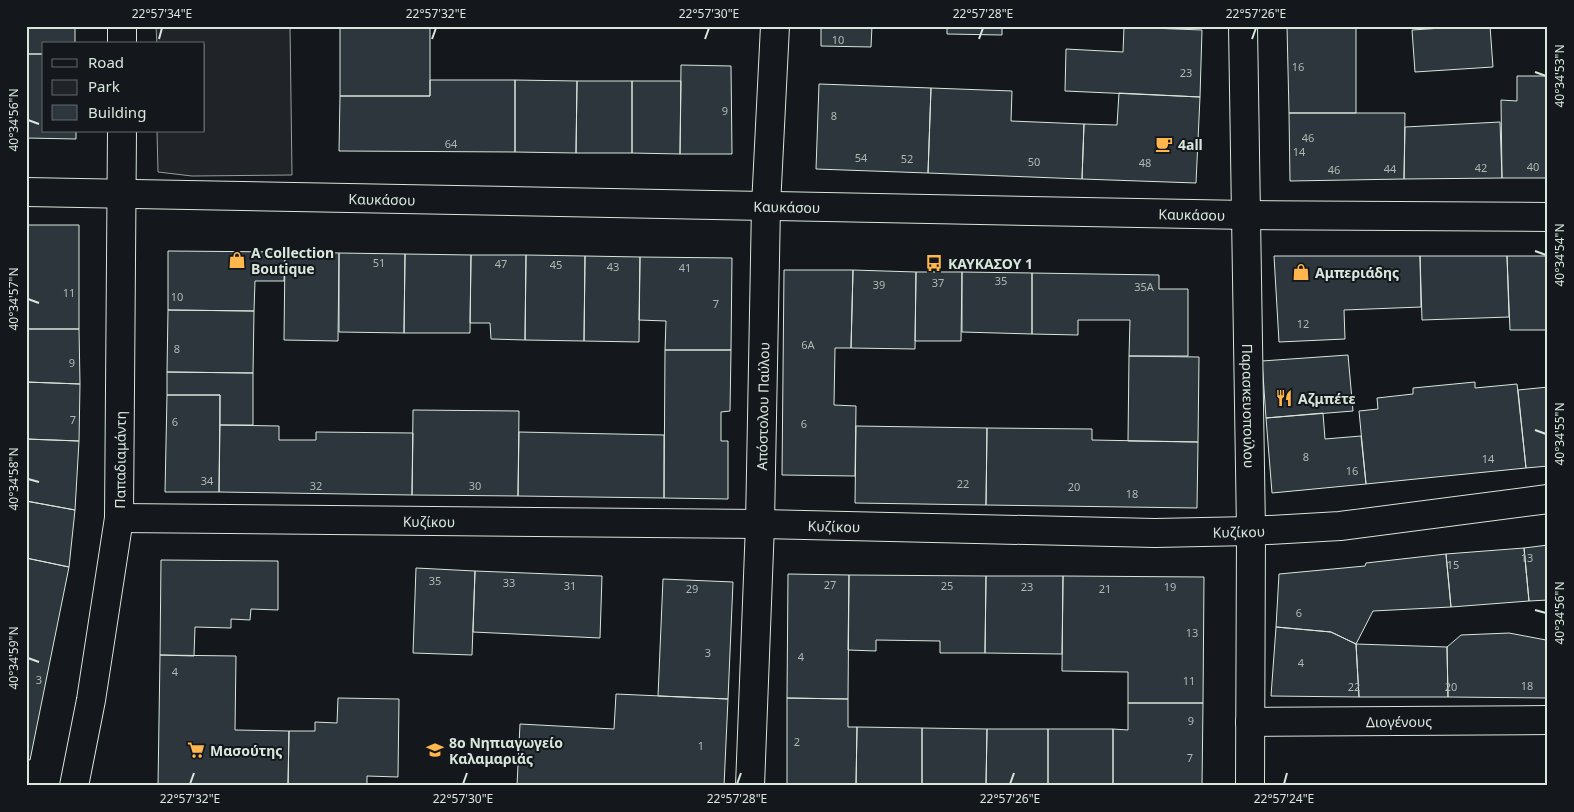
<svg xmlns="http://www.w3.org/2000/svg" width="1574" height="812" font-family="'Noto Sans',sans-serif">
<rect width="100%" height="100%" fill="#14181c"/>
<path fill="#202428" stroke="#939e99" d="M156,26H290L292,175L192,176L158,172L157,131H204V44H157Z"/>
<path fill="#2c363c" stroke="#d8e6dc" d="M26,26H75V44H44V54H26Z
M340,26H402V28H340Z
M821,26H872L871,47L821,46Z
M947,26H1002V35L947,34Z
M1287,26H1356V113H1289Z
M1473,26H1490L1493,67L1415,72L1412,30Z
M1124,27L1202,30L1200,97L1065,91L1066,49L1123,52Z
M340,28H430V96H340Z
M26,54H44V131H76V139L26,138Z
M681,65L731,66L732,154H680Z
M1517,76H1546V178H1502L1501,100L1517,101Z
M430,80H515V152L339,151L340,96H430Z
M515,80L577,81L576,153L515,152Z
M577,81H632V153H576Z
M632,81H681L680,154L632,153Z
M1546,83H1548V177L1546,178Z
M819,84L931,88L928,173L816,169Z
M931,88L1012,91L1011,121L1084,124L1082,179L928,173Z
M1119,93L1200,97L1196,183L1082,179L1084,124L1117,125Z
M1289,113H1405L1404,179L1290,181Z
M1500,122L1502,178L1404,179L1405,127Z
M26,225H79V329H26Z
M168,251L285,252L284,281H255L254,311L168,310Z
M285,252L339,253L338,341L284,340Z
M339,253L405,254L404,333L339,332Z
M405,254L471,255L470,333H404Z
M471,255H526L525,340L491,339L490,323H470Z
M526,255L585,256L584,341L525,340Z
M585,256L640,257L639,342L584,341Z
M1274,256H1420L1421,307L1344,310L1345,339L1279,342Z
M1420,256H1507L1509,317L1422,320Z
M1507,256H1548V330H1510Z
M640,257L732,258L731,350H665L666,321L639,320Z
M784,270H853L851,348H835L834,405L856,406L855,476L782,475Z
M853,270L916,272L915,349L851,348Z
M916,272H962L961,341H915Z
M962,272L1032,273V334L962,332Z
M1032,273L1159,275V289H1188V356H1129L1130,320H1078V335L1032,334Z
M168,310L254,311L253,373L167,372Z
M26,329H79L80,384L26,382Z
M665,350H731L730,411L721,412V441H728V499L664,498Z
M1348,355L1353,411L1266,418L1262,361Z
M1129,356L1199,357L1198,442L1128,441Z
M167,372L253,373V425H220V395H167Z
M26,382L80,384L79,441L26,439Z
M1475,382V388L1517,384L1526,468L1366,484L1359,411L1378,409L1377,398L1413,394V388Z
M1548,387V466L1526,468L1518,390Z
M167,395H220L219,492H165Z
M413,410L519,411L518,496L412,495Z
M1323,413L1325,439L1361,436L1366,484L1272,493L1266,418Z
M220,425L279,426V440H316V432L413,433L412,495L219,492Z
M856,426L987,428L986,505L855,503Z
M987,428L1092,429V440L1198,442L1197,508L986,505Z
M519,432L664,435V498L518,496Z
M26,439L79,441L75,510L26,501Z
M26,501L75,510L69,567L26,558Z
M1548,545V600L1529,601L1524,548Z
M1524,548L1529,601L1451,607L1446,554Z
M1446,554L1451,607L1373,611L1356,644L1331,632L1276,627L1279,574L1365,566L1366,563Z
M26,558L69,567L30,760L26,759Z
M161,560L278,561V610L251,609L250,620L231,619V628L195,627L194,656L160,655Z
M416,568L475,571L472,655L413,653Z
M475,571L602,576L600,638L473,632Z
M788,574L849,575L848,699L787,698Z
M849,575L986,576L985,653H940V641L876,640V651L848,650Z
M986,576H1063L1062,654L985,653Z
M1063,576L1204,577L1203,703H1128V672L1062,671Z
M663,579L733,582L728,699L658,696Z
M1276,627L1331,632L1356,644L1359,697L1271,696Z
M1509,633L1546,640L1547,698L1448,697L1447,647L1461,635Z
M1356,644L1447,647L1448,697H1359Z
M160,655L236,656L235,730L289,731L288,786H158Z
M616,694L728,699L724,786H517L520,724L614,729Z
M338,698L399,699L398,777L367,776V786H288L289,731H315V722L337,723Z
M787,698L848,699V727H857L856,786H787Z
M1128,703H1203L1202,786H1113V729L1128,730Z
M857,727L922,728V786H856Z
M922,728L987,729L986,786H922Z
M987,729H1048V786H986Z
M1048,729H1113V786H1048Z"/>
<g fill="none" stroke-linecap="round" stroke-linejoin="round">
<g stroke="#d8e6dc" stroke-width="30">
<g id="street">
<path d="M122,26V44"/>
<path id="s1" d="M119,518L760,524L1155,533L1251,531L1340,526L1548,499"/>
<path id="s2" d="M1250,722L1548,720"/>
<path id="s3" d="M74,786L91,700L119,518L122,131"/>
</g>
</g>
<g stroke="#d8e6dc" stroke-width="30">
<g id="secondary">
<path id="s4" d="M1243,26L1251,531L1250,786"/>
<path id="s5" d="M26,192L1247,215L1548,217"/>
<path id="s6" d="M750,786L760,524L766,206L775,26"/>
</g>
</g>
<use href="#street" stroke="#14181c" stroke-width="28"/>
<use href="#secondary" stroke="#14181c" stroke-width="28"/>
</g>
<path fill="none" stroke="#d8e6dc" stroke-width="2" d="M159,39L162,28M432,39L436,28M705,39L709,28M979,39L983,28M1252,39L1256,28M1535,72L1546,76M28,120L39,124M1535,251L1546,255M28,299L39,303M1535,430L1546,434M28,479L39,482M1535,610L1546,613M28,658L39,662M190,784L194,773M463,784L467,773M737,784L741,773M1010,784L1014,773M1284,784L1287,773"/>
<defs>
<g id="cafe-bare" transform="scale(1.35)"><path d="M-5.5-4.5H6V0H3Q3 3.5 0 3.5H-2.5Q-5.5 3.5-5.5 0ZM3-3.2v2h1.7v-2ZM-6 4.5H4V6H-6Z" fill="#ffb74d" stroke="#14181c" stroke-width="2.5" paint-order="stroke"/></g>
<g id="shop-bare" transform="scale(1.35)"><path d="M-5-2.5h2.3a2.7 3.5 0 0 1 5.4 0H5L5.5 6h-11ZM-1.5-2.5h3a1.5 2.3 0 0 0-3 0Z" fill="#ffb74d" stroke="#14181c" stroke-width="2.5" paint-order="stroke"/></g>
<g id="bus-bare" transform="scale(1.35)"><path d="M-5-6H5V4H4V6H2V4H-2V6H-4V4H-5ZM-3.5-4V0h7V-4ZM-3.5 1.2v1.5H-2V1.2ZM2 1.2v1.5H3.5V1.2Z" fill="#ffb74d" stroke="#14181c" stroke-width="2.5" paint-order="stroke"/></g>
<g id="restaurant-bare" transform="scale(1.35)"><path d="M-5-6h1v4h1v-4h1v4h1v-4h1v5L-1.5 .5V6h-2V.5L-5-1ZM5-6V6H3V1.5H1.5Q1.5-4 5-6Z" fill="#ffb74d" stroke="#14181c" stroke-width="2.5" paint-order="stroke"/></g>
<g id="supermarket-bare" transform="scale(1.35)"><path d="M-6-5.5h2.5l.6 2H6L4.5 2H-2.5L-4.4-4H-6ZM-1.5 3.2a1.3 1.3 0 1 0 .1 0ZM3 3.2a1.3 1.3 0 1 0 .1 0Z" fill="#ffb74d" stroke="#14181c" stroke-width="2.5" paint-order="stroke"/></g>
<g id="school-bare" transform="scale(1.35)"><path d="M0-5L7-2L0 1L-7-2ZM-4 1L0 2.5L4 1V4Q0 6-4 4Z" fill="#ffb74d" stroke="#14181c" stroke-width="2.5" paint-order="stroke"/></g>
</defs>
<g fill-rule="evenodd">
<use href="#cafe-bare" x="1164" y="144"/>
<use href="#shop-bare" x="237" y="260"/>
<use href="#bus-bare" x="934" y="263"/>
<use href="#shop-bare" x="1301" y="272"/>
<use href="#restaurant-bare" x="1284" y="398"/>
<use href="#supermarket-bare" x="196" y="750"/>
<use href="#school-bare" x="435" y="750"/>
</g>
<g text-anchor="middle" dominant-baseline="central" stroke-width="4" stroke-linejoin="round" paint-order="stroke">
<g font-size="11" fill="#adbab4">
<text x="838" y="39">10</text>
<text x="1298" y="66">16</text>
<text x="1186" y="72">23</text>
<text x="725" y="110">9</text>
<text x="834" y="115">8</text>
<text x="1308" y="137">46</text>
<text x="451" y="143">64</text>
<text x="1299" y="151">14</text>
<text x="861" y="157">54</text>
<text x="907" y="158">52</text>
<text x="1034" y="161">50</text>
<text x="1145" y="162">48</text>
<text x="1533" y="166">40</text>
<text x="1481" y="167">42</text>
<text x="1390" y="168">44</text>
<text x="1334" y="169">46</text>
<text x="379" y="262">51</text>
<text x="501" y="263">47</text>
<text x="556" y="264">45</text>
<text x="613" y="266">43</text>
<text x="685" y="267">41</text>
<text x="1001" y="280">35</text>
<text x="938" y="282">37</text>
<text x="879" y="284">39</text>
<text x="1144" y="286">35A</text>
<text x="69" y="292">11</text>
<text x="177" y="296">10</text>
<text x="716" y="303">7</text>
<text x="1303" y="323">12</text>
<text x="808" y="344">6A</text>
<text x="177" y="348">8</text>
<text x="72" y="362">9</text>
<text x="73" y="419">7</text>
<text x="175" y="421">6</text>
<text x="804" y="423">6</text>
<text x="1306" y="456">8</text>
<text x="1488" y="458">14</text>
<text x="1352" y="470">16</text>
<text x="207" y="480">34</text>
<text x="963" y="483">22</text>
<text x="316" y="485">32</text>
<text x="475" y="485">30</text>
<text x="1074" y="486">20</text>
<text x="1132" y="493">18</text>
<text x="1527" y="557">13</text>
<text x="1453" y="564">15</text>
<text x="435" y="580">35</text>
<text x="509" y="582">33</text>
<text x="830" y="584">27</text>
<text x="570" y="585">31</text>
<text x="947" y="585">25</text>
<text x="1027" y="586">23</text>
<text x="1170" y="586">19</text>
<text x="692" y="588">29</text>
<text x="1105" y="588">21</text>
<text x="1299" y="612">6</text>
<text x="1192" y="632">13</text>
<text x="708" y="652">3</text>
<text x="801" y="656">4</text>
<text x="1301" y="662">4</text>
<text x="175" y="671">4</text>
<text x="39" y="679">3</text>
<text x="1189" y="680">11</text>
<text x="1527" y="685">18</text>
<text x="1354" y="686">22</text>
<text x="1451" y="686">20</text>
<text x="1191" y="720">9</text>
<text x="797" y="741">2</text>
<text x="701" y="745">1</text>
<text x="1190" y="757">7</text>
</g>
<g font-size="14" font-weight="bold" fill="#d8e6dc" stroke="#14181c" text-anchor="start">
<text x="1178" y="144">4all</text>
<text x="251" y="252">A Collection<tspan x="251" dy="16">Boutique</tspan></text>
<text x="948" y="263">ΚΑΥΚΑΣΟΥ 1</text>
<text x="1315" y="272">Αμπεριάδης</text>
<text x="1298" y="398">Αζμπέτε</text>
<text x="449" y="742">8ο Νηπιαγωγείο<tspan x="449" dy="16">Καλαμαριάς</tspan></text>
<text x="210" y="750">Μασούτης</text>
</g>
<g font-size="14" fill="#d8e6dc" stroke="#14181c">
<text stroke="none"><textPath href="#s5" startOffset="356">Καυκάσου</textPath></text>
<text stroke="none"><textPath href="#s5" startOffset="761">Καυκάσου</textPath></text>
<text stroke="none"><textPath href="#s5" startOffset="1166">Καυκάσου</textPath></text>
<text stroke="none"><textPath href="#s6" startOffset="380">Απόστολου Παύλου</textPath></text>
<text stroke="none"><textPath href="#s4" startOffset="380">Παρασκευοπούλου</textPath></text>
<text stroke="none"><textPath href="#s3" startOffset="330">Παπαδιαμάντη</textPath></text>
<text stroke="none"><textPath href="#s1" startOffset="310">Κυζίκου</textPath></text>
<text stroke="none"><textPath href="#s1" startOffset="715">Κυζίκου</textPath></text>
<text stroke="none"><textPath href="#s1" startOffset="1120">Κυζίκου</textPath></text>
<text stroke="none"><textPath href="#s2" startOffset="149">Διογένους</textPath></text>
</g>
</g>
<rect width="1574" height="812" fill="none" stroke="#14181c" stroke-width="55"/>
<rect x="42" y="42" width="162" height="90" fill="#14181c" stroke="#626a69"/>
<rect x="52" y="59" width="25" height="8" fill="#14181c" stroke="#626a69"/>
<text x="88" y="68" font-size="15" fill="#d8e6dc">Road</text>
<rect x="52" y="80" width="25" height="15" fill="#202428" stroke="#626a69"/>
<text x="88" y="92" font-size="15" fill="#d8e6dc">Park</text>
<rect x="52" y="105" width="25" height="15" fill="#2c363c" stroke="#626a69"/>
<text x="88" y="118" font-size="15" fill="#d8e6dc">Building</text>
<rect x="28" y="28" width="1518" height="756" fill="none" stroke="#d8e6dc" stroke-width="2"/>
<g font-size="12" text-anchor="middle" fill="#d8e6dc">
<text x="162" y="18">22°57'34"E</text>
<text x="436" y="18">22°57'32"E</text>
<text x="709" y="18">22°57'30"E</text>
<text x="983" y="18">22°57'28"E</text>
<text x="1256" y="18">22°57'26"E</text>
<text transform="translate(1560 76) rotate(-90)" y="4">40°34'53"N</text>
<text transform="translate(14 120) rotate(-90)" y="4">40°34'56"N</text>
<text transform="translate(1560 255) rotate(-90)" y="4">40°34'54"N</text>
<text transform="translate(14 299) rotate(-90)" y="4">40°34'57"N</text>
<text transform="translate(1560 434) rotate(-90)" y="4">40°34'55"N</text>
<text transform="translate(14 479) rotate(-90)" y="4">40°34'58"N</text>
<text transform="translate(1560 613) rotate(-90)" y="4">40°34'56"N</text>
<text transform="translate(14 658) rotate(-90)" y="4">40°34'59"N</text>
<text x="190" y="803">22°57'32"E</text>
<text x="463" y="803">22°57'30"E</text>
<text x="737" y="803">22°57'28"E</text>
<text x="1010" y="803">22°57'26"E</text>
<text x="1284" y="803">22°57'24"E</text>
</g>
</svg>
